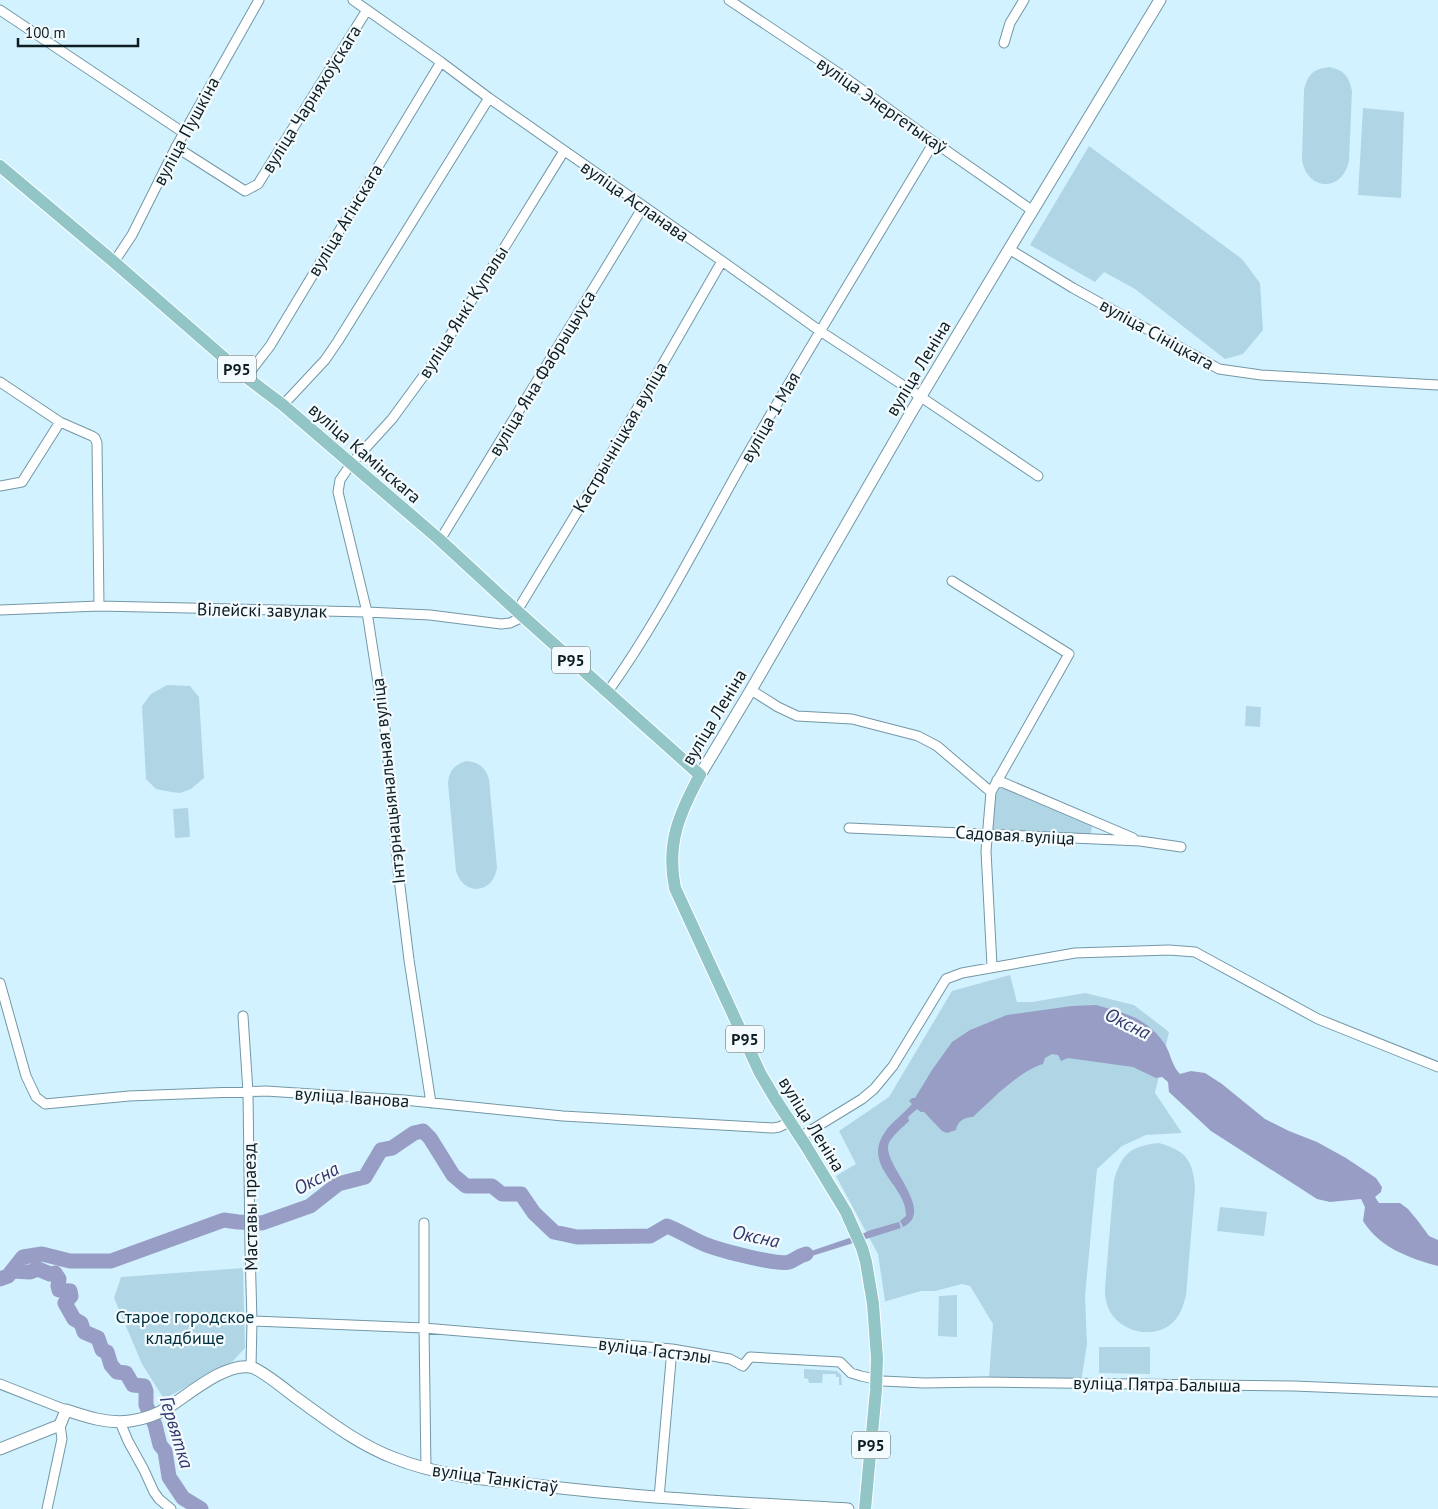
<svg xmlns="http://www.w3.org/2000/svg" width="1438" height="1509" font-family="'PT Sans',sans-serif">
<rect width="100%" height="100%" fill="#d3f2ff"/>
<path fill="#b0d6e6" d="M1329,67C1344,70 1349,76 1352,91L1349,161C1342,193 1307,191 1302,160L1304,90C1308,74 1313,69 1329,67Z
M1363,108L1404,112L1401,198L1358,195Z
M1089,146L1242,259L1260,283L1263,330L1243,354L1225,359L1135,289L1104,272L1095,282L1030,245Z
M167,685L190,686L199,697L204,778L191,789L180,793L171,792L156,789L146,779L142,706L151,694Z
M1246,706L1261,707L1260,727L1245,726Z
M466,761C479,762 485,767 489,779L497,867C494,894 464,897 456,871L448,783C449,771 454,765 466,761Z
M1000,787L1092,825L1091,835L991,829L994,799Z
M188,808L190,837L175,838L173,809Z
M1010,975L1017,1002H1032L1085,993L1134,1005L1169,1032L1155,1093L1182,1133L1146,1135L1122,1146L1097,1169L1085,1296L1087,1344L1081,1382L994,1379L989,1377L993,1324L970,1286L962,1284L935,1291H921L880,1303L885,1301L878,1254L836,1176L856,1164L839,1131L889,1097L952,991Z
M1159,1143C1186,1151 1193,1160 1195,1188L1186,1296C1183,1306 1180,1317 1171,1324C1150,1341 1114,1330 1107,1304C1105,1299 1105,1293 1105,1288L1114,1180C1122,1153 1131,1146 1159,1143Z
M1220,1207L1267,1212L1264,1236L1217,1231Z
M243,1268L245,1348L233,1361L164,1399L142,1364L114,1298L121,1277Z
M957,1295V1337L938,1336L939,1296Z
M1099,1347H1150V1374L1099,1373Z
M804,1369L837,1371L841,1375L842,1385H839V1377H836V1374H823L822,1383H809L808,1379L804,1378Z"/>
<path fill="#979dc4" d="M1096,1005C1124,1013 1146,1017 1164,1043C1171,1053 1171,1065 1180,1074L1191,1071L1205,1073L1222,1084L1265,1119L1289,1131L1317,1142L1346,1158L1376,1178L1382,1187L1381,1192L1375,1197L1379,1203H1400L1408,1209L1418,1221L1429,1236L1438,1240V1266C1409,1258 1380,1248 1363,1221L1365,1207L1361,1199L1330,1202L1317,1199L1211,1131L1169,1092L1168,1082L1162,1077L1156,1078L1133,1067L1068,1058L1061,1061L1058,1055L1052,1054L1045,1058L1043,1064C1019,1071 991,1100 973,1117C964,1117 957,1122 956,1130L947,1133L942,1131L924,1112H921L917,1109L908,1117L909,1121C903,1127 887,1140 888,1148C888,1169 935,1212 903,1227L900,1221L906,1216C907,1185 861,1167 885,1132C892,1121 904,1114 912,1104L909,1101L912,1098H915L932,1070L952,1042L970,1030L1007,1015L1072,1006Z
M899,1222L901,1228L812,1256L801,1257L788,1263L794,1255L814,1250L864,1233L871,1230Z"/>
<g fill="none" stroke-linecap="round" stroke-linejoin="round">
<path stroke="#979dc4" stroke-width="15" d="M12,1271L30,1272L38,1269L50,1274L55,1273L59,1279L58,1286L59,1290L70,1291L71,1296L65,1303L74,1319L81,1323L84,1332L98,1338L102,1350L107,1352L111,1365L117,1372L126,1373L133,1385L144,1386L146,1391V1405L155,1425L160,1445L165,1451L169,1477L183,1498L201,1509
M0,1279L8,1276L23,1257L42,1254L70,1261H111L224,1220L238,1222L262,1223L310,1206L338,1184L365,1177L381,1150L392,1148L414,1133L423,1131L430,1138L453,1175L466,1186H492L502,1194H521L534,1213L554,1232L577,1237L650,1236L667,1226C680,1231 690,1238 702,1243C714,1249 779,1266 789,1262C795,1260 798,1256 806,1254"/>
<g stroke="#7397a6" stroke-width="11">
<path id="street" d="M353,0L441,62L489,98L722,261L820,331L921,397L1038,476
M729,0L840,74L934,142L1033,211
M0,10L184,133
M1004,43L1010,23L1024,0
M176,147L245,191L258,184L367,10
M1009,249L1073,288L1219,369L1261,375L1438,385
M114,262L132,235L176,147L259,0
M246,377L270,346L441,62
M0,382L60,422L92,436L95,438L97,443L99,606
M283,405L325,360L338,341L489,98
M0,486L22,482L60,422
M440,540L643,207
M952,581L1069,654L991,792L986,851L992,966
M0,610L99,606L367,612L430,615L501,624L510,623L523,617
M517,611L588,494L722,261
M751,690L778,707L797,716L852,719L918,736L937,746L991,792
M607,693C662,616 704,530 751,448C811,345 873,244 934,142
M997,780L1133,838
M849,828L1140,841L1181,847
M0,983L26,1076L36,1097L45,1104L129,1096L266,1091L404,1100L563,1116L773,1128L779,1127L790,1122
M243,1016L248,1092L250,1248L252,1321L251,1367
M431,1103L409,960L398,870L385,728L367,612L338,492L340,480L351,464L392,419L433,363L564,151
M800,1137L862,1099L874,1089L893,1066L946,979L962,973L1075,953L1169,950L1195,952L1318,1019L1438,1067
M424,1223V1328L426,1469
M252,1321L424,1328L672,1349L730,1359L743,1366L750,1357L840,1362L851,1373L861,1376L883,1381L924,1383L984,1382L1294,1386L1438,1392
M0,1384L66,1410
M120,1422L128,1441L144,1470L154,1492L159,1499L171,1509
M659,1498L672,1349
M47,1509L62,1439L60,1425"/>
</g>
<g stroke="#7397a6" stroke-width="13">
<path id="secondary" d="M700,775L751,690L912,411L1002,261L1160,0
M0,1449L60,1425L66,1410C87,1417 108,1424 130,1421C144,1419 158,1414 169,1407C189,1394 225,1363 250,1367C259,1368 286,1390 295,1397C326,1419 357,1444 394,1458C439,1476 488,1480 536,1485C640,1498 744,1503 848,1509"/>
</g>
<g stroke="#fff" stroke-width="14">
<path id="primary" d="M0,166L114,262L246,377L283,405L440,540L517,611L700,775C679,814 666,844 675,888L760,1073L776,1100L806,1146L846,1212L862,1248L866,1262L873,1304L877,1358L876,1390L865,1509"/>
</g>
<use href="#street" stroke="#fff" stroke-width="9"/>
<use href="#secondary" stroke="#fff" stroke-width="11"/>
<use href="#primary" stroke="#91c5c6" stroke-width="12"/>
</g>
<g text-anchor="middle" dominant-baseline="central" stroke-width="4.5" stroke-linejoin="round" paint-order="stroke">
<g fill="#f3fbfe" stroke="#536064" stroke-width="1">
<rect x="218" y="355.5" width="38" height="27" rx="4"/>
<rect x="552" y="646.5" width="38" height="27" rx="4"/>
<rect x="726" y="1025.5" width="38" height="27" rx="4"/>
<rect x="852" y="1431.5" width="38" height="27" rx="4"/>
</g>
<g font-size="16" font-weight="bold" fill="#0e1d22">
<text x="237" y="369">Р95</text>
<text x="571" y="660">Р95</text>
<text x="745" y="1039">Р95</text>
<text x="871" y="1445">Р95</text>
</g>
<g font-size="18" fill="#0e1d22" stroke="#f3fbfe">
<text transform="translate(311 99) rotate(-58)">вуліца Чарняхоўскага</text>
<text transform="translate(882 105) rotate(35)">вуліца Энергетыкаў</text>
<text transform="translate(186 131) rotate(-62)">вуліца Пушкіна</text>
<text transform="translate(635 201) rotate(35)">вуліца Асланава</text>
<text transform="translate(345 220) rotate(-59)">вуліца Агінскага</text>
<text transform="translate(463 312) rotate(-58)">вуліца Янкі Купалы</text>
<text transform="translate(1157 334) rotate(29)">вуліца Сініцкага</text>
<text transform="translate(918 368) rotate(-59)">вуліца Леніна</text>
<text transform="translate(542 373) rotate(-59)">вуліца Яна Фабрыцыуса</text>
<text transform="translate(770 417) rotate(-60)">вуліца 1 Мая</text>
<text transform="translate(620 437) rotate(-60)">Кастрычніцкая вуліца</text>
<text transform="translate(365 453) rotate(41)">вуліца Камінскага</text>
<text transform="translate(262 610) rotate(1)">Вілейскі завулак</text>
<text transform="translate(714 717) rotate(-59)">вуліца Леніна</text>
<text transform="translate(388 781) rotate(-96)">Інтэрнацыянальная вуліца</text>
<text transform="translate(1015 835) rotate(3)">Садовая вуліца</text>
<text transform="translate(352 1097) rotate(4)">вуліца Іванова</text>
<text transform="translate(812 1124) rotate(58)">вуліца Леніна</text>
<text transform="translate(250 1207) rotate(-91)">Маставы праезд</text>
<text transform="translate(655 1350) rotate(7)">вуліца Гастэлы</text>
<text transform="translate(1157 1384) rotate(1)">вуліца Пятра Балыша</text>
<text transform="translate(495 1478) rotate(8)">вуліца Танкістаў</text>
</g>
<g font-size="18" fill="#012e3c" stroke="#f3fbfe">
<text x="185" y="1316">Старое городское<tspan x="185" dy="21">кладбище</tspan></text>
</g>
<g font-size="19" font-style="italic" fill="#34376a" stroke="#f3fbfe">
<text transform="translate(1128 1023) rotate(26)">Оксна</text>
<text transform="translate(316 1178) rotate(-28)">Оксна</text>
<text transform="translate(756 1236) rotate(12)">Оксна</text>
<text transform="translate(177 1432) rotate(73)">Гервятка</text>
</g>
</g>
<path d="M18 38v8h120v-8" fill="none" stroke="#0e1d22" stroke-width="2.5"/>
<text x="25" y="38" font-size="15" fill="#0e1d22" stroke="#f3fbfe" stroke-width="4" paint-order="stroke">100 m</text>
</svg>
